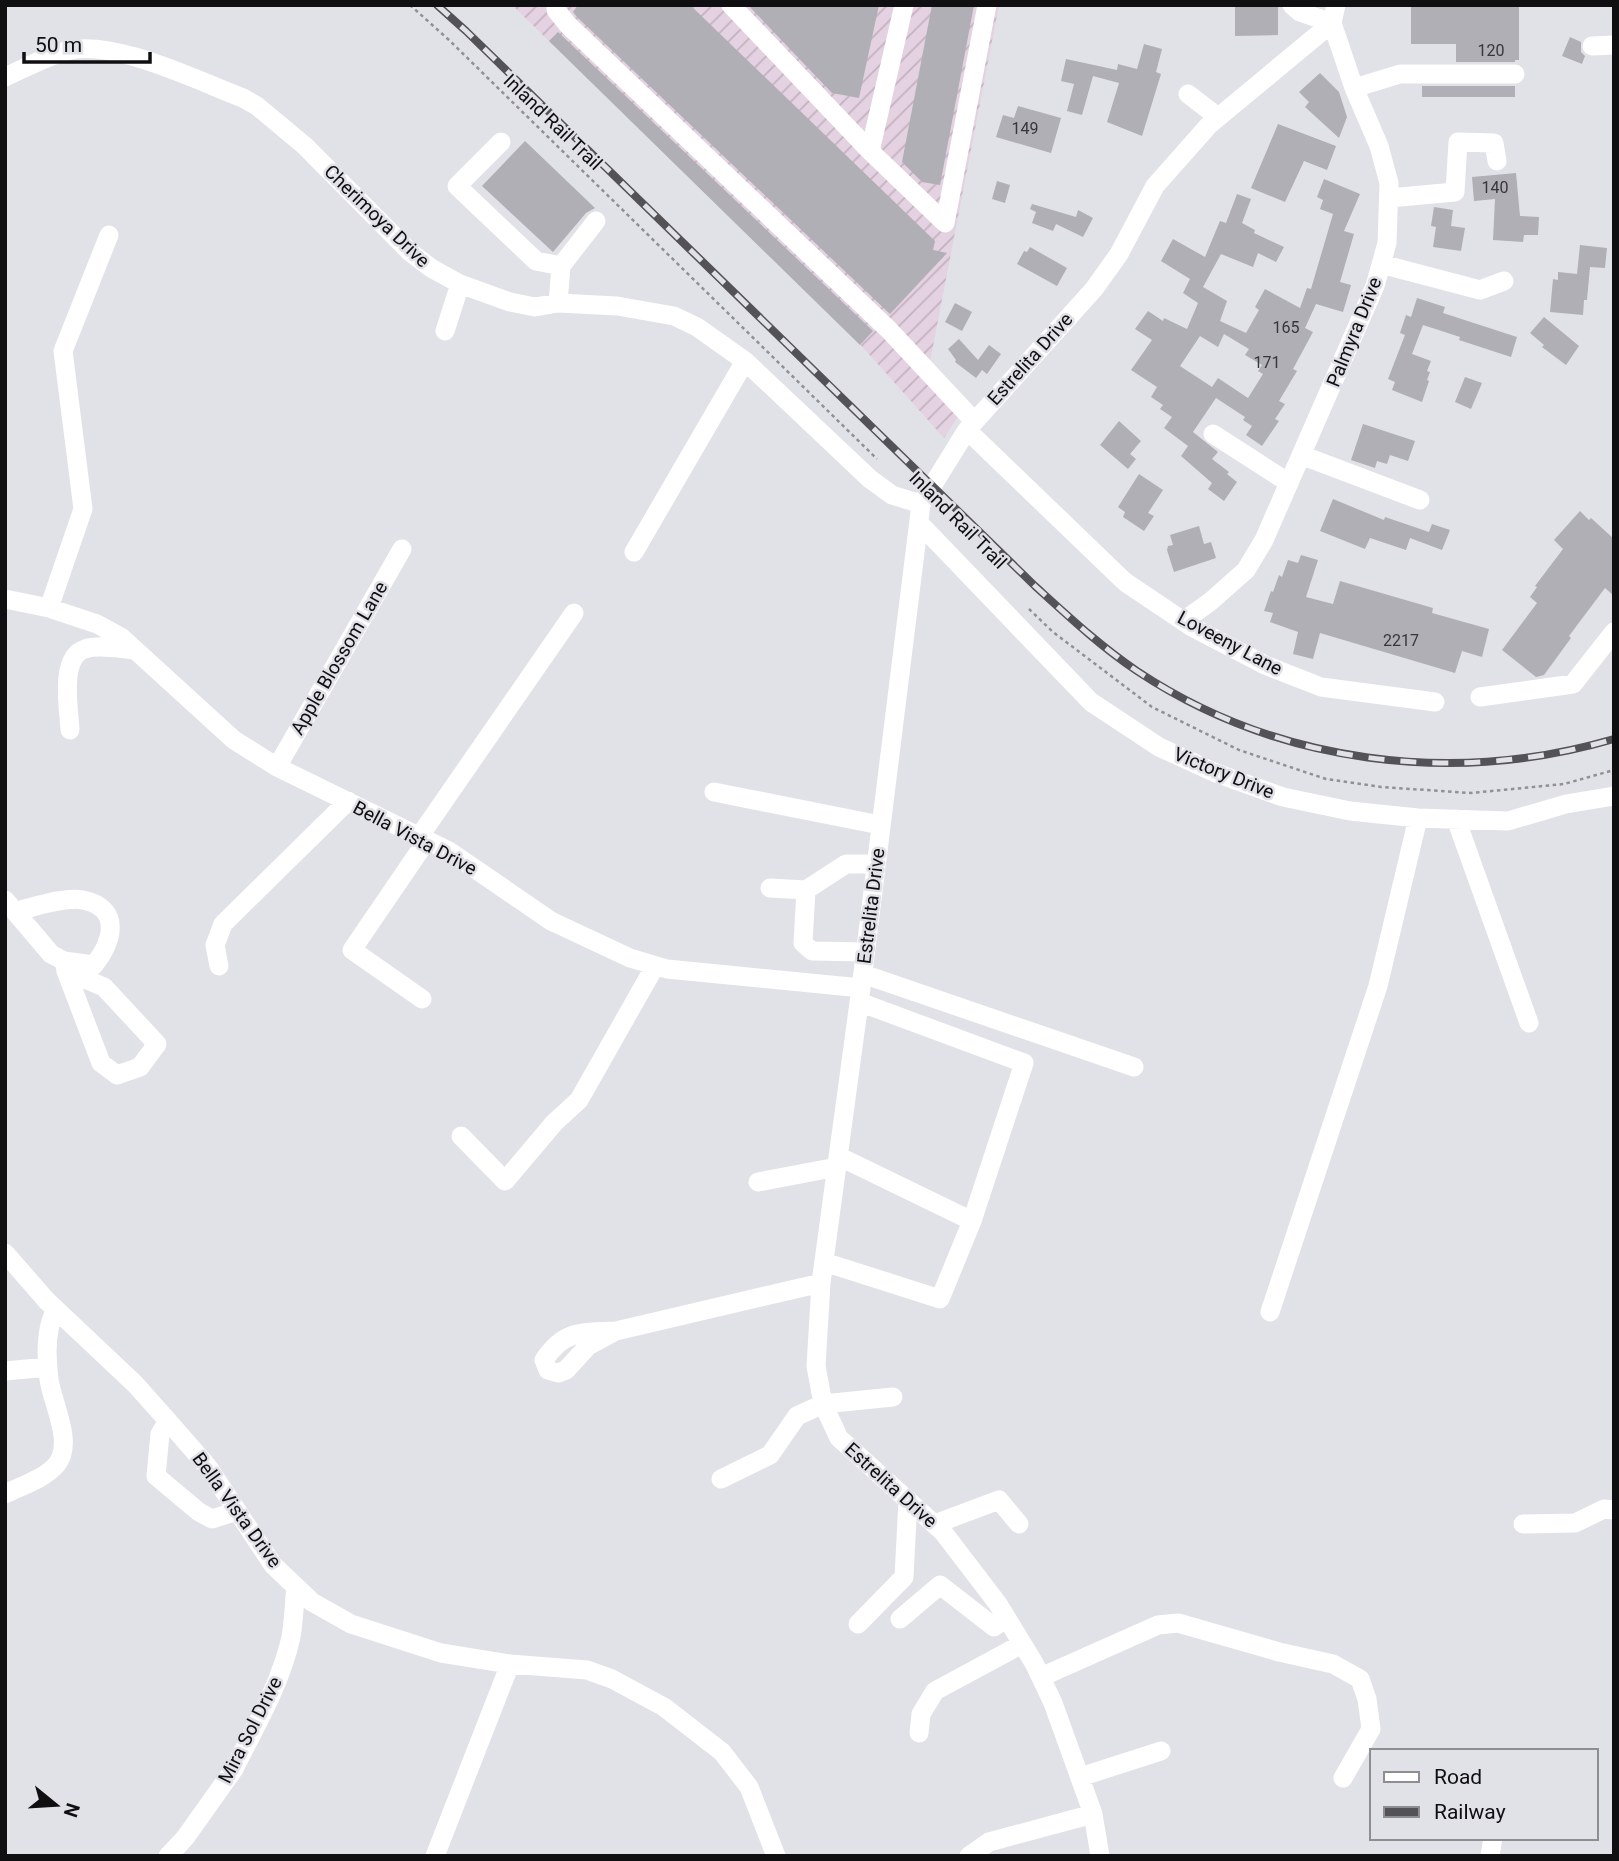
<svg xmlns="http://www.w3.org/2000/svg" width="1619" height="1861" font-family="Roboto,sans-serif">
<defs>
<pattern id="industrial-furrows" width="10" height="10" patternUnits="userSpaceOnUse" patternTransform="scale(1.75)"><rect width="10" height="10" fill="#e4d1e1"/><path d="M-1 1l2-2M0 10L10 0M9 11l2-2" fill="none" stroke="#c2b2c0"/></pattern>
</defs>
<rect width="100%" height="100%" fill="#e1e1e8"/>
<path fill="url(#industrial-furrows)" d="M512,5H999L928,372L963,409L944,438L859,343Z"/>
<path fill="#afafb5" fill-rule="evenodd" d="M578,5H690L935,241L933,250L947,253L890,314L577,17L573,12Z
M748,5H879L859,98L832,93Z
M932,5H974L940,185L922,182L902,162Z
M1235,5H1278V35L1235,36Z
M1411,5H1519V60H1515V62H1456V44H1411Z
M558,32L873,331L860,345L549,41Z
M1570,37L1581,42V52L1585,56L1582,64L1562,56Z
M1144,44L1162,49L1156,72L1161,74L1142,136L1107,122L1119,83L1093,76L1082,115L1067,111L1074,84L1061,81L1066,59L1117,70L1118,64L1137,69Z
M1320,73L1339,92L1347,117L1339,138L1305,107L1309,102L1299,92Z
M1422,86H1515V97H1422Z
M1018,106L1061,118L1051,153L996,137L1003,115L1014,118Z
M1278,124L1336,146L1327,170L1304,161L1285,202L1251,188Z
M525,141L595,208L586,213L553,252L482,186Z
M1516,173L1520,216L1539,217L1538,235H1524L1523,242L1493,240L1495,199L1474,201L1472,177Z
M1324,179L1360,194L1344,231L1354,234L1340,282L1351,285L1343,312L1316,304L1305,328L1313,332L1293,369L1297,371L1279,401L1285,404L1275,419L1279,421L1262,446L1246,435L1252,426L1243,420L1245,417L1216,398L1193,432L1218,452L1212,459L1229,472L1227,474L1237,482L1224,501L1208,489L1212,483L1181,456L1188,446L1164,428L1172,417L1160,409L1163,405L1151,397L1157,387L1131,370L1152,340L1135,329L1148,311L1163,321L1164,318L1187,329L1198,303L1183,293L1190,279L1161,261L1173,239L1205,257L1220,221L1226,223L1237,194L1251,199L1242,223L1255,230L1254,233L1284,247L1276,262L1258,253L1253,267L1221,254L1203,287L1227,301L1220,321L1246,333L1259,310L1255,307L1265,289L1300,308L1307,288L1311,289L1333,214L1320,209L1323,200L1317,197ZM1224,334L1249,349L1245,355L1262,365L1258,371L1263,374L1248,398L1218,378L1212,387L1180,366L1200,336L1218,347Z
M997,181L1010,185L1005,203L992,199Z
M1032,204L1076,217L1078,210L1093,218L1083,237L1056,224L1053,231L1032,223L1036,212L1030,209Z
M1434,207L1453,210L1451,226L1465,228L1461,251L1433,247L1436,227L1431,226Z
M1580,245L1607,248L1605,268L1590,267L1587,300H1584L1583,315L1550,312L1553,279L1558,280V272L1577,274Z
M1030,247L1067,268L1057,286L1017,264L1024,251L1027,252Z
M1417,298L1445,307L1443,313L1517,337L1511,357L1459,340L1460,337L1423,325L1412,354L1431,361L1427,371L1430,372L1427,380L1429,381L1422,402L1392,390L1395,382L1388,379L1405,335L1400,333L1406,315L1411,317Z
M955,303L972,312L962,331L945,322Z
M1544,317L1579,346L1566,365L1542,347L1544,345L1530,333Z
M959,339L978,360L989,345L1001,354L987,374L982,370L976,378L955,362L956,360L948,349Z
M1465,377L1482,383L1471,409L1455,402Z
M1119,421L1141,441L1130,454L1136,459L1128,469L1100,445Z
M1363,424L1415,441L1408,461L1390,455L1387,464L1377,461L1375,468L1351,460Z
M1139,474L1163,490L1148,513L1154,516L1144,531L1123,517L1125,512L1118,507Z
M1333,499L1384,520L1385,517L1429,532L1432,524L1450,530L1442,550L1410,538L1406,550L1370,538L1365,549L1320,531Z
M1580,511L1589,520L1591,518L1614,539V596L1605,588L1569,636L1571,638L1544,675L1536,677L1502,650L1537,603L1530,597L1537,587L1535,586L1563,549L1554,540Z
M1199,526L1204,544L1211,542L1216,558L1174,572L1167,550L1168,546L1173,545L1170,535Z
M1301,555L1318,560L1306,597L1333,604L1340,581L1433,608L1432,613L1489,629L1482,657L1462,651L1455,673L1320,633L1313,659L1293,654L1298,632L1270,622L1273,613L1264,611L1271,591L1273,592L1279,575L1282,577L1288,560L1298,563Z"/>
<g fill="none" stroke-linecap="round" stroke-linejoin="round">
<path stroke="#909095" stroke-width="2.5" stroke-dasharray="3.5 3.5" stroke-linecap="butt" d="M410,5L449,40L877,459
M1029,609L1053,632L1152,707L1239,750L1326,779L1381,787L1471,793L1564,784L1614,770"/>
<path stroke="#fff" stroke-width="19" d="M556,5V10L568,25L889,330L974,421
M731,5L870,151
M904,5L870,151L945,223L987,5
M1292,5L1300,12L1332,23
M1592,46L1614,45
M5,77C25,68 45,57 66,51C112,38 198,81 243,98L257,106L305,146L410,252L431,268L460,284L510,302L535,307L558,303L617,306L674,316L697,327L745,361L870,479L892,495L921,504
M1354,88L1400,74H1515
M1188,94L1218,117
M501,142L457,186L536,261L561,266
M1389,198L1455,192L1458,142L1494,143L1497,161
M1381,264L1480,290L1504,281
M558,303L561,266L596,221
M445,331L460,284
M967,430L1125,582L1192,627L1265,665L1321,687L1435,702
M1213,434L1289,483
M1301,455L1420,500
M920,524L1091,702L1159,747L1216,773L1283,797L1350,811L1418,818L1508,821L1566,804L1614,796
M634,552L745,361
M5,599L49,608L97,624L121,637L234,740L277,767L449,851L551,921L630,958L667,969L861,988
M49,608L83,509L63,351L109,235
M1183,621L1210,602L1246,570L1264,540L1375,286L1387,243L1389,183L1379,146L1354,88L1332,23L1336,5
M1480,697L1573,684L1614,632
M70,730C69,709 59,657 85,649C99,644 120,649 135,650
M277,767L402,549
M714,792L880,825
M1456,819L1529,1023
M419,837L574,613
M770,888L806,890L846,864H876
M806,890L803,943L812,951L865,952
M5,900L51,954L64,961L94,965C113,941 122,908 83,900C66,896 34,907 17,911
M64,961L66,971L101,1063L117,1075L140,1067L157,1044L104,987L66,971
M219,966L215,945L223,924L348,801
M863,974L1134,1067
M422,999L352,950L427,840
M461,1136L505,1181L554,1123L579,1100L655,966
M838,1156L972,1221
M758,1182L837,1167
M5,1253L47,1301L135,1384L168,1421L208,1467L273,1565L312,1602L351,1624L441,1653L510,1664L587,1670L612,1679L664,1707L722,1752L749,1787L776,1856
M824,1262L940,1299L972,1221L1024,1063L859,1002
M1270,1312L1378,986L1418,818
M616,1331C582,1332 564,1330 544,1360L548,1370L558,1373L566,1370L588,1346L616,1331L821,1283
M5,1371L48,1367
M168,1421L160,1434L156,1476L199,1512L212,1519L237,1511
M721,1479L770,1455L797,1416L823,1404L893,1397
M5,1494C21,1486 46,1478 57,1464C74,1442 52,1403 49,1379C46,1356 45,1329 56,1309
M935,1524L999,1500L1019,1524
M1523,1524L1575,1523L1604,1509L1614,1510
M900,1619L940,1585L994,1627L1006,1618
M858,1624L904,1577L908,1500
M1041,1677L1158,1625L1178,1623L1279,1652L1333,1664L1360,1679L1367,1699L1371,1729L1343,1778
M919,1733L921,1714L935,1691L1022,1644
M1080,1777L1161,1751
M168,1856L185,1838L234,1769C255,1727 281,1683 291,1637C294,1621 294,1603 296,1587
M435,1856L510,1664
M969,1856L989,1842L1093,1814
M1100,1856L1093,1814L1053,1703L1034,1663L998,1604L943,1532L839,1438L823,1404L816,1366L821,1283L861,988L921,504L967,430L1094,289L1119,254L1155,186L1209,125L1332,23
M1490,1856L1493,1838"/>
<g stroke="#535256" stroke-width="8">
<path id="rail" d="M437,5L466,31L1035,586C1068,616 1100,646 1137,671C1277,764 1453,786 1614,739"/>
</g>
<use href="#rail" stroke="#e1e1e8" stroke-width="5" stroke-dasharray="16" stroke-linecap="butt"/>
</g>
<g text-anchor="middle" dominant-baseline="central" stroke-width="5" stroke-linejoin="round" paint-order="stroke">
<g font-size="16" fill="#37363a">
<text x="1491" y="50">120</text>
<text x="1025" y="128">149</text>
<text x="1495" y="187">140</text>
<text x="1286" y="327">165</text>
<text x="1267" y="362">171</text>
<text x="1401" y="640">2217</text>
</g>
<g font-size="19" fill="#0f0e11" stroke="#e1e1e8">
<text transform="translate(553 122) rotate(44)">Inland Rail Trail</text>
<text transform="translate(377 216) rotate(44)">Cherimoya Drive</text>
<text transform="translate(1354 332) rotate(-68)">Palmyra Drive</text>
<text transform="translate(1030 359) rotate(-48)">Estrelita Drive</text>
<text transform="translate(958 520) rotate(45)">Inland Rail Trail</text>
<text transform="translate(1230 643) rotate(28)">Loveeny Lane</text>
<text transform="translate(339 658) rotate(-60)">Apple Blossom Lane</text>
<text transform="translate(1224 773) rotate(22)">Victory Drive</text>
<text transform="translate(415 838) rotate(28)">Bella Vista Drive</text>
<text transform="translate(871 906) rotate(-83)">Estrelita Drive</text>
<text transform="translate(891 1485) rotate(42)">Estrelita Drive</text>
<text transform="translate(237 1510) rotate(54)">Bella Vista Drive</text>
<text transform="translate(250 1730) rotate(-63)">Mira Sol Drive</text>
</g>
</g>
<rect width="1619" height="1861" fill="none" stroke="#0f0e11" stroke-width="14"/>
<rect x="1370" y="1749" width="228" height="91" fill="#e1e1e8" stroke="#8d8d92" stroke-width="2"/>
<rect x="1384" y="1772" width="35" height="10" fill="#ffffff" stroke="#8d8d92" stroke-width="2"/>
<text x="1434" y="1784" font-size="21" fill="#0f0e11">Road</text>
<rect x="1384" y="1807" width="35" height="10" fill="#535256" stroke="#8d8d92" stroke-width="2"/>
<text x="1434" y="1819" font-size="21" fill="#0f0e11">Railway</text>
<g transform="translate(56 1805) rotate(108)" stroke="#e1e1e8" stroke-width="5" paint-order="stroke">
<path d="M0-5L12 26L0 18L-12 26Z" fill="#0f0e11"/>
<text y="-10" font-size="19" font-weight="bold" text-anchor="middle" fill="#0f0e11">N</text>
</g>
<path d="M24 52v10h126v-10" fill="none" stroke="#0f0e11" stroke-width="3.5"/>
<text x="35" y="52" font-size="21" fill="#0f0e11" stroke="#e1e1e8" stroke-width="5" paint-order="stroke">50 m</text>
</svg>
